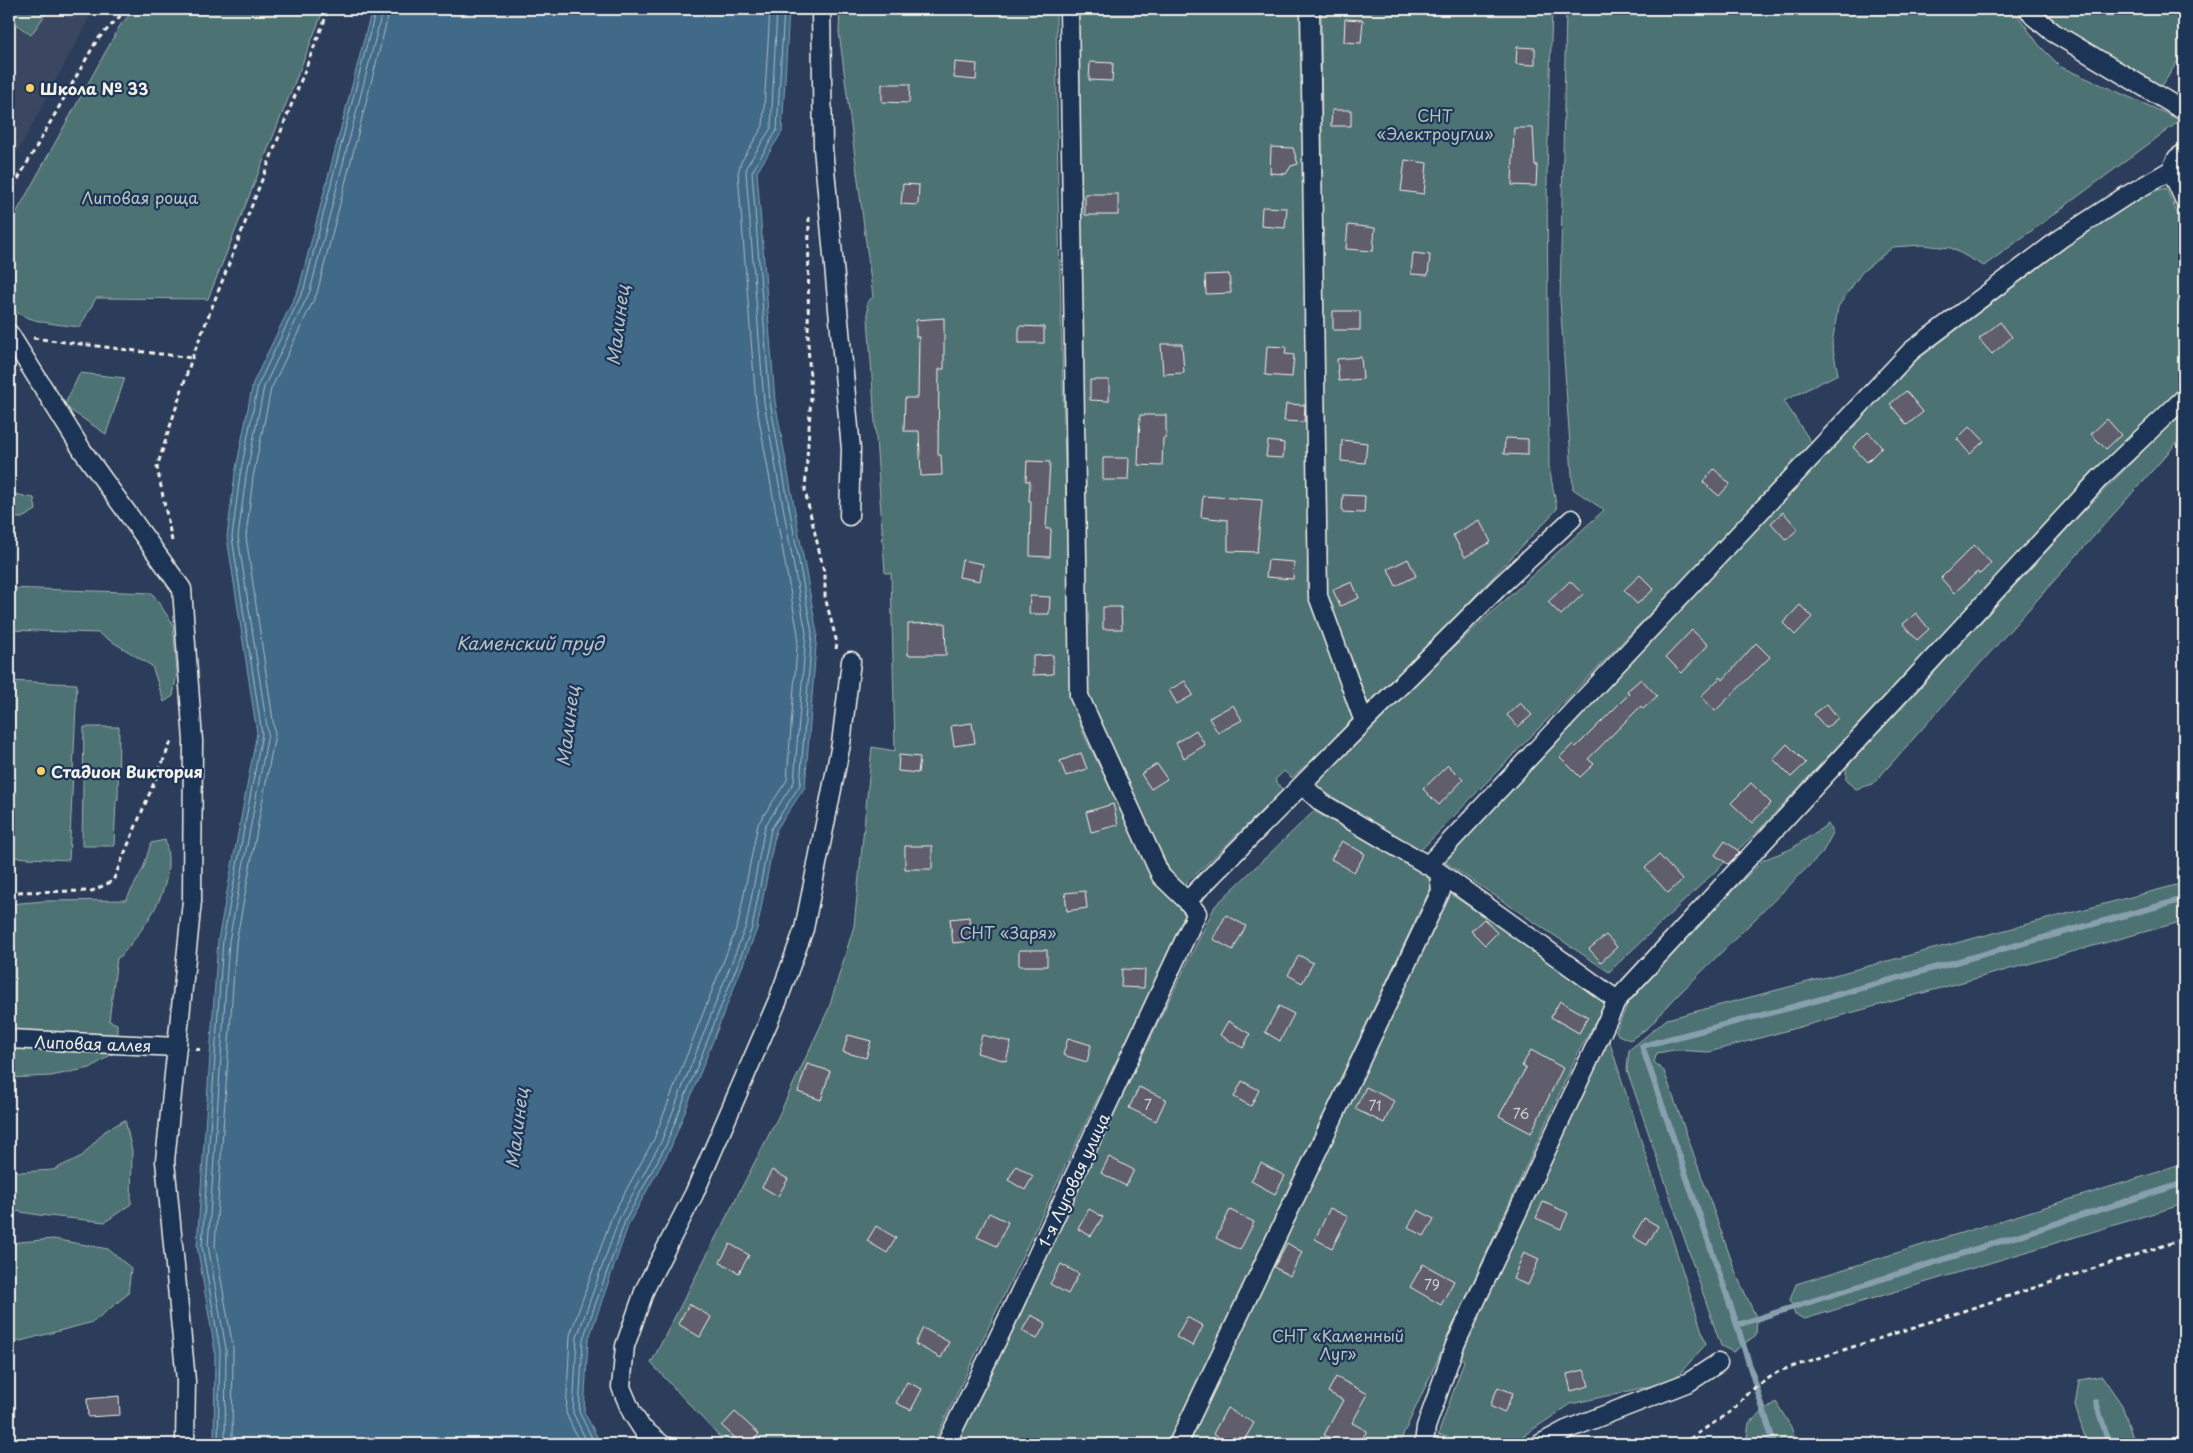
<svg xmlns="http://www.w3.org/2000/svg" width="2193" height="1453" font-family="'Playpen Sans',sans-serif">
<rect width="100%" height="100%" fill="#2b3d5b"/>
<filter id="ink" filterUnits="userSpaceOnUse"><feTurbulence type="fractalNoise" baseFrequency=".02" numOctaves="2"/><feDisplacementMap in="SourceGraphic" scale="10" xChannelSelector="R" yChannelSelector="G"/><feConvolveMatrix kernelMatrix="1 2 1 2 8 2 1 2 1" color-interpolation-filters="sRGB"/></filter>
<g filter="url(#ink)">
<path fill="#3b4760" d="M9,9H94L9,168Z"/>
<path fill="#4e7273" stroke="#a1b2ae" d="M9,9H49L31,35L9,19Z
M135,9H324L208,299L96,298L80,327C56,324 28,323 9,307V226L121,24Z
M840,9H1056L1058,191L1071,698L1084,735L1155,879L1189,912L1082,1131L933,1444H726L651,1363L777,1119L829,1008L854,926L872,747L895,751L891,573H885L867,302L873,297L839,32Z
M1078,9H1301L1310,401L1307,589L1354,722L1292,778L1284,771L1275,780L1283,790L1185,885L1171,874L1085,692Z
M1321,9H1552L1547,173L1549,467L1557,509L1414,661L1368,703L1325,588Z
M1566,9H2013L2039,45L2061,67L2181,120L1984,266L1951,248L1922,245L1893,247L1862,272L1838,307L1832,344L1838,374L1784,401L1813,445L1420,851L1312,784L1376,718L1604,510L1573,489L1560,300Z
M2034,9H2184V51L2157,94Z
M2166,188L2184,228V384L2089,476L1762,827L1609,972L1443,861L1706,580L1918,359L2106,217L2147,193Z
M80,373L125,378L106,434L64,406Z
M2184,409V435L1873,784L1856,789L1846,781V768L2082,513Z
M9,493L34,498L36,510L22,518H9Z
M9,588L152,593L173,624L177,672L173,696L164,702L152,666L98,633L9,630Z
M9,681L77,684L69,860L9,857Z
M84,727H119L118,800H116L114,846H82Z
M1314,811L1426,875L1432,885L1168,1444H952L1215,906Z
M1828,824L1833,833L1822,853L1675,998L1649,1027L1630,1040L1618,1035L1616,1031L1633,991L1763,860L1791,849Z
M165,840C178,885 148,923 121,956L117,958L109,1021L117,1024V1051L90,1068L51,1076L9,1078V904L44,901L126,900L143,869L151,843Z
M2184,883V921L1709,1052L1674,1050L1657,1053L1654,1062L1664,1071L1737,1276L1757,1319L1756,1335L1733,1352L1721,1346L1627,1070L1629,1050L1667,1019Z
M1449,893L1608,1000L1579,1051L1399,1444H1182Z
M1608,1037L1706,1344L1673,1381L1571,1404L1511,1444H1479L1438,1435L1464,1361L1460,1356L1517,1228Z
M125,1120L132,1151L131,1204L105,1222L39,1215L9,1210V1167L20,1172L53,1170L82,1156L105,1131Z
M2184,1164V1204L1805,1319L1795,1315L1790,1300L1796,1284Z
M53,1239L108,1249L131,1268L128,1294L93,1322L9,1344V1243Z
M2102,1376L2122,1405L2135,1444H2087L2075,1406L2079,1380Z
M1776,1402L1791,1427L1797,1444H1746L1749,1423Z"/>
<path fill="#406a88" stroke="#88a0ae" d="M372,9H789L782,132L757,172L775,401L817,633L805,787L776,830L757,929L671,1147L629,1223L588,1341L584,1412L601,1444H214L215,1351L197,1246L218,940L257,733L227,537L235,474L253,383L299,288Z"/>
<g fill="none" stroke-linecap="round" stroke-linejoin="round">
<path stroke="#acbbc2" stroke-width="1" d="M218,1444L220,1350L202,1246L223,940L262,734L232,537L240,475L258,385L304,289L376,9
M225,1444L226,1349L208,1245L229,941L268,734L238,537L246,476L264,387L310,291L383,9
M232,1444L233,1348L215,1245L236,942L275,734L246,537L253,477L271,389L317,293L390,9
M580,1444L566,1413L570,1335L612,1216L654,1139L738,924L758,824L787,780L798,634L756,403L738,173L741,162L763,126L770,9
M588,1444L573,1413L577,1337L619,1219L661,1142L746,926L765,826L794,782L806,633L764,402L746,172L747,166L771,128L777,9
M595,1444L579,1412L583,1339L625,1221L666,1145L752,928L771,829L800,785L812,633L770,402L752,172L777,130L784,9"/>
<path stroke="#88a0ae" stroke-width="6" d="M1737,1325L2184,1183
M2096,1402L2109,1444
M1774,1444L1737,1325L1642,1046L1789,1008L2184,899"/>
</g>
<path fill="#615d6d" stroke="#f4f1e8" d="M1345,19L1363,20L1361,43L1344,42Z
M1517,47L1535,48V65L1516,64Z
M955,62L977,64L976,80L954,78Z
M1090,62L1113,63L1112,81L1089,80Z
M882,84H910L909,103L882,102Z
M1332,110H1351V126H1331Z
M1514,128H1533L1535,165H1537L1536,186L1512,185Z
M1271,147L1293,148L1298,164L1291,166L1286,174L1270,173Z
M1405,160L1427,163L1424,194L1401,191Z
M903,184L919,185L918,205L901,204Z
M1085,194H1118V215H1085Z
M1262,207L1287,208L1285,228L1261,226Z
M1348,225L1375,228L1373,251L1346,249Z
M1413,253L1430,255L1428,275L1411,274Z
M1229,274L1231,293L1206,294L1205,275Z
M1333,311H1360V330H1333Z
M944,318V369H939L938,455H941L942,475L921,476L919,431H904L905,398H918L919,337H916V320Z
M2000,322L2012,337L1992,354L1979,339Z
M1019,326L1044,327V343H1019Z
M1161,344H1182L1184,373L1163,374Z
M1267,346L1286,347L1285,354L1294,355L1292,377L1265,375Z
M1361,357L1363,379L1339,381L1337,359Z
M1090,380H1109V401L1090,400Z
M1906,391L1923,412L1907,425L1890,404Z
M1286,404L1305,405L1304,422L1284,421Z
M1140,415H1166V438H1163L1162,466L1138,465Z
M2107,419L2121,435L2106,449L2091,434Z
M1970,426L1984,441L1970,454L1957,439Z
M1868,432L1882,447L1867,462L1853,447Z
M1505,438L1528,439V455L1504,454Z
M1342,440L1367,443L1365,463L1341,461Z
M1268,441L1284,443L1283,458L1266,457Z
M1103,458H1129L1128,480H1103Z
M1027,461L1050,462L1046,529H1051L1050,557L1030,556L1031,501H1029L1030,481H1026Z
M1714,469L1730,484L1719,496L1703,482Z
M1343,495L1365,496L1364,513L1342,512Z
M1203,496L1262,500L1257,552L1228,551V520L1201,517Z
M1783,512L1798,529L1786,540L1771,523Z
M1479,520L1491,542L1465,557L1453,535Z
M1974,545L1991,563L1980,574L1977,572L1954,593L1941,578Z
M1408,559L1416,576L1396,586L1388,569Z
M962,560L983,564L980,581L959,577Z
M1268,560L1294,562L1293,579L1266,577Z
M1640,575L1654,589L1637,604L1624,590Z
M1570,581L1583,594L1561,615L1548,602Z
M1352,582L1359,598L1340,606L1333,590Z
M1030,596L1050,597L1049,614H1029Z
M1800,605L1812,617L1795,635L1783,623Z
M1103,607H1121L1122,629H1103Z
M1916,613L1929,629L1917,640L1903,624Z
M945,623L946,655H908V624Z
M1692,630L1708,645L1682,673L1666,657Z
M1756,643L1770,657L1715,711L1701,696L1721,677L1723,680Z
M1053,655V674L1033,675V656Z
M1641,679L1657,696L1643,709L1641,706L1588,759L1594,764L1580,777L1560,757L1573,744L1576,747L1629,694L1627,691Z
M1185,681L1193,695L1177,704L1169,690Z
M1520,703L1532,715L1518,727L1507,715Z
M1827,704L1838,718L1826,728L1814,714Z
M1233,705L1242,720L1218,733L1209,718Z
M972,723L975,743L954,746L951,726Z
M1196,730L1205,745L1184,758L1176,743Z
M1787,744L1806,763L1791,777L1773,759Z
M1081,753L1087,769L1066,776L1060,761Z
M899,755L920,757L918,773L898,771Z
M1157,764L1167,779L1151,789L1141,774Z
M1448,765L1463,780L1439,805L1423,789Z
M1751,783L1771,803L1752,823L1731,803Z
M1113,804L1118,825L1091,832L1086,812Z
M1342,841L1365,854L1354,872L1331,859Z
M1725,841L1740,852L1728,864L1715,855Z
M905,846H932V869H905Z
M1659,855L1682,880L1668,893L1645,868Z
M1085,891L1087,908L1067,911L1065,893Z
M1226,915L1246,926L1233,950L1213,939Z
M969,917L971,941L953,943L950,919Z
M1484,919L1497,933L1485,945L1471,931Z
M1606,935L1617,947L1601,962L1589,949Z
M1019,950H1047V966H1019Z
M1299,955L1313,963L1302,983L1288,975Z
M1122,969L1145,970L1144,988L1121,987Z
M1560,1001L1588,1017L1579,1033L1551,1017Z
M1279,1006L1294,1014L1280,1041L1265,1032Z
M1228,1021L1250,1034L1243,1048L1220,1035Z
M848,1035L871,1041L866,1058L843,1052Z
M982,1035L1011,1042L1006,1061L977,1053Z
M1068,1038L1091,1045L1087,1062L1063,1055Z
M1531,1050L1563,1068L1531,1133L1499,1116L1526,1068L1522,1066Z
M807,1064L830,1071L821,1100L798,1092Z
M1242,1081L1259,1090L1251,1106L1234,1097Z
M1139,1087L1166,1099L1156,1121L1129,1108Z
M1366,1087L1394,1101L1384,1123L1355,1109Z
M1109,1157L1134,1170L1126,1186L1101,1173Z
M1261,1163L1285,1176L1275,1194L1251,1181Z
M1016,1166L1033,1176L1025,1190L1008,1180Z
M772,1170L788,1179L778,1196L762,1187Z
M1543,1202L1568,1213L1561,1229L1536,1218Z
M1330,1208L1348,1217L1332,1248L1315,1239Z
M1089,1209L1103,1217L1091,1236L1078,1229Z
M1230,1210L1254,1222L1240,1250L1216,1238Z
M1418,1210L1434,1219L1424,1236L1408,1227Z
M989,1213L1008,1222L997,1246L977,1237Z
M1644,1218L1658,1226L1647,1245L1633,1237Z
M876,1226L896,1238L887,1253L867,1241Z
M1287,1243L1302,1252L1290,1276L1274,1267Z
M730,1244L749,1255L739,1273L720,1262Z
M1524,1252L1539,1259L1528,1285L1513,1279Z
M1061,1264L1079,1274L1068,1294L1050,1284Z
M1423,1264L1454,1281L1441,1305L1410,1287Z
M689,1304L711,1317L700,1337L678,1324Z
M1031,1315L1046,1323L1037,1339L1022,1331Z
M1187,1317L1203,1326L1193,1346L1176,1337Z
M923,1328L949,1342L941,1358L915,1344Z
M1584,1370L1589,1386L1571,1391L1567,1374Z
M1336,1377L1368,1394L1352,1423L1367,1431L1359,1444H1342L1324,1435L1343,1400L1328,1392Z
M907,1382L922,1389L911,1410L896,1403Z
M1498,1387L1513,1393L1504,1413L1490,1406Z
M119,1396L120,1415L88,1417L87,1399Z
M1227,1408L1254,1423L1242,1444H1231L1213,1434Z
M735,1412L759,1434L751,1444H742L722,1426Z"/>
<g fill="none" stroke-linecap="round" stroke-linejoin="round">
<g stroke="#f4f1e8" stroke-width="12">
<path id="lane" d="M648,1427L666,1442L679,1444"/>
</g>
<g stroke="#f4f1e8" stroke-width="21">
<path id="street" d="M821,9L823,148L851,449L849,516
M2028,9L2033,16L2054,33L2184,111
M2171,170L2184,199
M9,333L82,450L182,589L193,741L192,901L165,1161L186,1381L185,1444
M1364,722L1502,584L1572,519
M1428,865L1911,351L2060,239L2124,197L2171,170L2177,158L2184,153
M1439,872L1617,1000
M1187,901L1364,722L1318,596L1310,9
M9,1039L177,1047
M652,1444L632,1413L621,1387L625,1346L645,1289L694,1194L778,1000L804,929L841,744L851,661
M946,1444L1006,1322L1197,913L1187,901L1161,876L1079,696L1069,9
M1178,1444L1441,891L1439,872L1322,803L1302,785
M1424,1444L1426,1427L1455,1345L1617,1000L2100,478L2184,398
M1540,1444L1566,1430L1689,1382L1718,1363"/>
</g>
<path stroke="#f4f1e8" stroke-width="3" stroke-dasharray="5 4" stroke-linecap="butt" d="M9,195L97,40L127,9
M809,217L808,343L811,396L805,491L825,576V597L837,643L836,649
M33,338L192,358
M172,541L157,467L192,358L329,9
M9,892L92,891L113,881L171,742H174
M195,1049L202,1050
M1682,1444L1733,1410L1746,1394L1779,1371L2184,1239"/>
<use href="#lane" stroke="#1d3557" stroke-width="9"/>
<use href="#street" stroke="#1d3557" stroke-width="18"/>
</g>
</g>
<g fill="#ffd166" stroke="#1d3557" stroke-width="2">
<circle cx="30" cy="88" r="5"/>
<circle cx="41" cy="771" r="5"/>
</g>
<g text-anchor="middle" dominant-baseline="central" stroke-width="4.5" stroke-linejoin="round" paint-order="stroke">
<g font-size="14" fill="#cfccc9">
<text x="1148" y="1104">7</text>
<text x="1375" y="1105">71</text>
<text x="1521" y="1113">76</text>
<text x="1432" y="1284">79</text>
</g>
<g font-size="16" font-weight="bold" fill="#f4f1e8" stroke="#1d3557" text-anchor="start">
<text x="40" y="88">Школа № 33</text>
<text x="51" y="771">Стадион Виктория</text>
</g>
<g font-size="16" fill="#bac5bf" stroke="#1d3557">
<text x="1435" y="115">СНТ<tspan x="1435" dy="18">«Электроугли»</tspan></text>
<text x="140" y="197">Липовая роща</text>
<text x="1008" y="932">СНТ «Заря»</text>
<text x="1338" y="1335">СНТ «Каменный<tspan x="1338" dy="18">Луг»</tspan></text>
</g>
<g font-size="16" fill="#f4f1e8" stroke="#1d3557">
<text transform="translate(93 1043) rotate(2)">Липовая аллея</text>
<text transform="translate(1073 1180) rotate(-65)">1-я Луговая улица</text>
</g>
<g font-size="18" font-style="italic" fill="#b5c2c6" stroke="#1d3557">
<text transform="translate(617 325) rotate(-83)">Малинец</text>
<text x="530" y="642">Каменский пруд</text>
<text transform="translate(567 726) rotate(-83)">Малинец</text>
<text transform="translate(516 1128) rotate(-83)">Малинец</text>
</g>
</g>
<rect width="2193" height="1453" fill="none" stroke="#1d3557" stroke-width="30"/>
<rect x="15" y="15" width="2163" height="1423" fill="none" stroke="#f4f1e8" stroke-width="2" filter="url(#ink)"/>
</svg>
